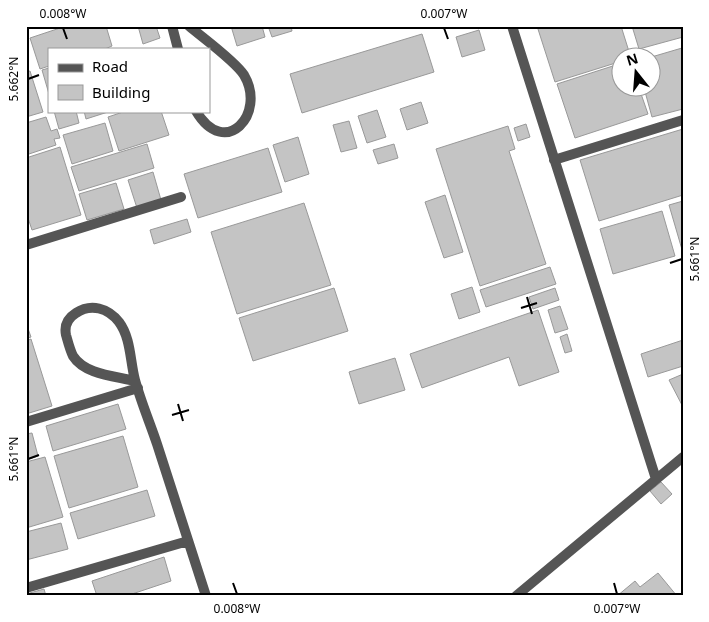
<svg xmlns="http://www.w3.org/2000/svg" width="709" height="622" font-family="'Noto Sans',sans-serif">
<rect width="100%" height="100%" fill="#fff"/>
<path fill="#c4c4c4" stroke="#999" d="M66,26H106L112,46L105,49H49V66L40,69L30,38Z
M138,26H156L160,38L143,44Z
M231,26H262L265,37L237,46Z
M268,26H291L292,31L272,37Z
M537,26H621L631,58H622V61L555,82Z
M632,26H683V37L639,49Z
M479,30L485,50L462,57L456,37Z
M422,34L434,72L302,113L290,74Z
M682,48L683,109L652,117L644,88H652V58H648Z
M622,63V88H639L648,114L575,138L557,84Z
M49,68V94L42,70Z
M30,71L43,112L26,117V72Z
M421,102L428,123L407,130L400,109Z
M377,110L386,137L367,143L358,116Z
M54,111H76L79,123L59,129Z
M84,111H111L86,119Z
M126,111H161L169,135L119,151L108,117Z
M46,117L51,131L57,129L60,138L54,139L56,145L26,155V123Z
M349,121L357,148L341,152L333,125Z
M105,123L113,151L72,164L63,135Z
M526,124L530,137L518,141L514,128Z
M508,126L515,149L509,151L546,264L480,286L436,149Z
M683,129V195L599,221L580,160Z
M298,137L309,174L285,182L273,145Z
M147,144L154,168L79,191L71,167Z
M394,144L398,158L378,164L373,150Z
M60,147L81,215L32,230L26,212V158Z
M268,148L282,192L198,218L184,174Z
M153,172L161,200L137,208L128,180Z
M116,183L124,209L87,220L79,194Z
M445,195L463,252L444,258L425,202Z
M683,201V253L669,205Z
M304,203L331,285L237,314L211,232Z
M662,211L675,256L613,274L600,229Z
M187,219L191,232L154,244L150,230Z
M550,267L556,284L486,307L480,290Z
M472,287L480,312L459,319L451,294Z
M334,288L348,331L253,361L239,318Z
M555,288L559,300L533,309L529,297Z
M560,306L568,329L555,333L548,310Z
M538,310L559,372L519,386L509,357L422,388L410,354Z
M26,323L31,337L26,339Z
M567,334L572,351L565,353L560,337Z
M31,339L52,406L26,414V341Z
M683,340V366L648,377L641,354Z
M395,358L405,390L359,404L349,372Z
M683,374V407L669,380Z
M118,404L126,429L53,451L46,426Z
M32,433L38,456L26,460V434Z
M123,436L138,487L69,508L54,456Z
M45,457L63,517L26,528V462Z
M661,482L672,494L661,504L650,491Z
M147,490L155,516L78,539L70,513Z
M61,523L68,549L26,560V532Z
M164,557L171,581L126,596H97L92,581Z
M658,573L677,596H617L635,581L640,587Z
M44,589L46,596H26V594Z"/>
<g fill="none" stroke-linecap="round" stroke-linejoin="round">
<path stroke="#555" stroke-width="10" d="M172,26L178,49
M189,26C203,38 235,61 244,75C267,114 225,160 196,111
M512,26L656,479
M554,160L683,120
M26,245L181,197
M135,381C116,376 85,375 73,356C70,350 68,342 66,335C64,325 68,318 76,313C91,303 108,308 119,322C131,338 130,361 135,380C141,402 150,423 157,444C173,495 190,545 206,596
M26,422L138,388
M26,588L188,541
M516,596L683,457"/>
</g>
<path fill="none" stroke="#000" stroke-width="2" d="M63,28L67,39M444,28L448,39M28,79L39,75M670,263L682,259M527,297L532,314M521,308L537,303M178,404L183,421M172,415L189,410M28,459L39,455M233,583L237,594M614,583L617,594"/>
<rect width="709" height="622" fill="none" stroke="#ffffff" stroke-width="55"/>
<rect x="48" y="48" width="162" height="65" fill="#ffffff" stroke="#999999"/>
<rect x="58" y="64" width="25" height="8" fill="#555555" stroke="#999999"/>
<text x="92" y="72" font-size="15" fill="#000000">Road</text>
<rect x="58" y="85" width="25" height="15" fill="#c4c4c4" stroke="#999999"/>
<text x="92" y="98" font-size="15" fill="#000000">Building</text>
<g transform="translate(636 72) rotate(343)"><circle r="24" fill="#ffffff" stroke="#999999"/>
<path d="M0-4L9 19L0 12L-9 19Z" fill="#000000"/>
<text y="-8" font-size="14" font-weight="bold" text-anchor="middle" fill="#000000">N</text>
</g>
<rect x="28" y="28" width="654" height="566" fill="none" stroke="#000" stroke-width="2"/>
<g font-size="12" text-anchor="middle" fill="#000">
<text x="63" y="18">0.008°W</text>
<text x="444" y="18">0.007°W</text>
<text transform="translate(14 79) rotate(-90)" y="4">5.662°N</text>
<text transform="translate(695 259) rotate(-90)" y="4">5.661°N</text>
<text transform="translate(14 459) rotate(-90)" y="4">5.661°N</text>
<text x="237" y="613">0.008°W</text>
<text x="617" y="613">0.007°W</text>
</g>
</svg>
